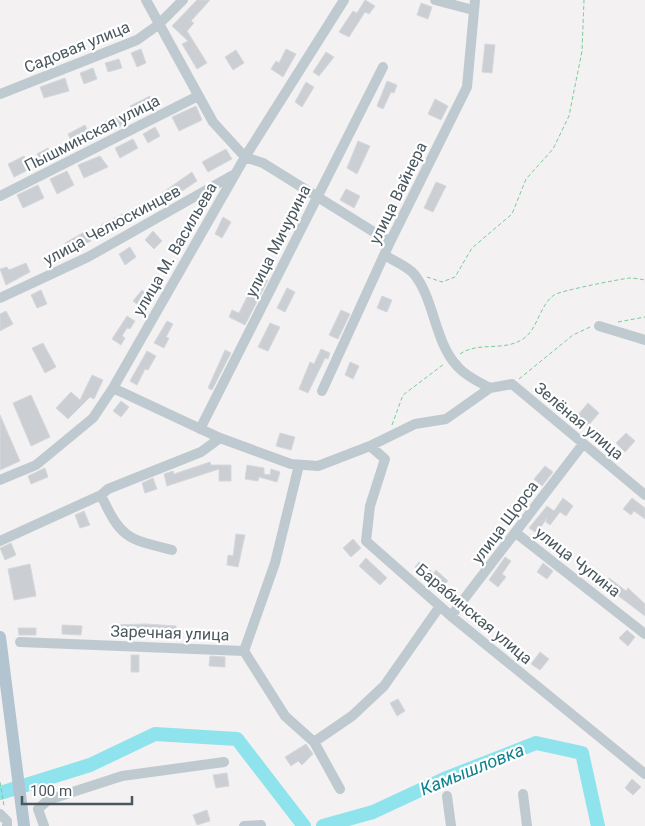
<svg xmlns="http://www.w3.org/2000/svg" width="645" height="826" font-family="Roboto,sans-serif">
<rect width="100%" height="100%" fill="#f3f1f1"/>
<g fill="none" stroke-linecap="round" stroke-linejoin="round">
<path stroke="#8fe3ec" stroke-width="14" d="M0,793L90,765L155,734L237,739L304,826
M323,826L373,812L444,779L536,743L582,753L598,826"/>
</g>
<path fill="#cbcfd3" stroke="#d5d8dc" d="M197,0H210L191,21L194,23L187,31L207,63L197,69L182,44L188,41L172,26Z
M365,0L375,6L369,14L365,12L349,37L339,32L353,11L357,13Z
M421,3L432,7L428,19L417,15Z
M485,44L495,45L492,73L482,72Z
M141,49L146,63L137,67L131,53Z
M286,49L296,54L283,77L271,69L276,61L279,63Z
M236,50L244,63L233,70L225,57Z
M326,52L334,57L319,76L313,72Z
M119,59L122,68L108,72L105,63Z
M93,68L97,79L84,84L80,73Z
M65,78L69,91L44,98L40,87Z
M387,81L397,85L394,93L391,92L383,109L377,106Z
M306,82L314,87L302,107L295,102Z
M150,96L155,108L135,118L130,106Z
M435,99L448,106L441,120L428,114Z
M196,106L202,120L179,131L172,117Z
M121,115L126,124L102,135L97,125Z
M85,125L92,140L75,148L68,134Z
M155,127L160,136L148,143L143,134Z
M133,139L138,148L120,158L115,148Z
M358,141L370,146L357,174L347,168Z
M48,148L53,159L43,164L37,154Z
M226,149L232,159L208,172L202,162Z
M24,156L30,169L14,177L8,164Z
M100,156L108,167L84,178L78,165Z
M67,171L74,185L57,194L50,179Z
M192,172L197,181L167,201L162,193Z
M436,182L446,186L433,212L424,208Z
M38,185L44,198L23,208L17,195Z
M346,189L360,196L354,208L340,200Z
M143,204L147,214L105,234L101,225Z
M223,217L231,222L222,238L215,234Z
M86,231L91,241L69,252L65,243Z
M153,231L162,241L154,249L145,240Z
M130,247L136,257L125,265L119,254Z
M26,263L30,272L6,285L0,269L7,267L9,270Z
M258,275L268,280L245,325L229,317L232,310L239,313Z
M287,288L295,292L285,312L277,308Z
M41,290L47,304L37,308L31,295Z
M142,290L151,298L143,309L133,301Z
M382,296L392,300L387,312L377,308Z
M341,310L350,314L338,339L329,335Z
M6,311L13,324L0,331V314Z
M127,316L135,321L130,329L127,328L122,336L125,338L121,345L112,339Z
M167,321L173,324L166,337L169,338L164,348L154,343Z
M270,323L280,327L268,351L258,347Z
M43,343L56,367L45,373L32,348Z
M321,349L330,353L328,359L325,358L308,393L299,389L310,362L314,364Z
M225,350L231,353L212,390L208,388Z
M147,351L156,356L148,370L145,369L137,385L130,381Z
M350,362L359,366L353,379L345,375Z
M92,375L103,380L94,399L90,397L68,419L56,408L71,392L80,400Z
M31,395L50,437L31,446L13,403Z
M121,401L129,407L121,417L113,411Z
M588,403L599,413L588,426L577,416Z
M0,415L20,461L0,470Z
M280,433L295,437L291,450L276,446Z
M626,433L635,441L625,452L616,443Z
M210,462L211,465H231V481H219V469L167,486L164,474L173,471L174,474Z
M247,465L264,468V474L270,475L271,469L280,472L277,482L259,477L258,481L245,479Z
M545,466L553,472L542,486L534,479Z
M45,468L48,477L31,484L28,476Z
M153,478L157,489L145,493L142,483Z
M563,498L573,506L566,516L560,512L550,525L546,522L547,518L537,533L529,528L547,506L554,511Z
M632,498L645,508V519L634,511L631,515L623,509Z
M84,511L90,525L80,528L75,515Z
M236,534L245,535L238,567L227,565L228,555L233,556Z
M353,539L361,548L351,557L343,548Z
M11,543L16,555L5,560L0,548Z
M505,557L511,561L502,574L506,577L498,587L489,580Z
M366,558L387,578L380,585L359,566Z
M419,562L434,573L436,570L448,581L442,587L415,567Z
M543,563L553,571L547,579L537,572Z
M30,564L36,596L14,600L8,569Z
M609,578L626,591L628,588L645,604V616L604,585Z
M145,624L176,626V634H115V625Z
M62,625L82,626L81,635L62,634Z
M18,628H36V635H19Z
M627,630L635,637L628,646L619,638Z
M540,652L549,659L540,670L531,664Z
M131,655H139V672H131Z
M210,656L225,657V667L209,666Z
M398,699L405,711L397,716L390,703Z
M306,744L313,754L302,765L298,761L291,766L285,757Z
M227,773L229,786L216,788L213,775Z
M632,779L641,787L633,795L625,788Z
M207,810L210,821L197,825L193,815Z"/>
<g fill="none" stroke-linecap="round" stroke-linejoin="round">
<path stroke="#79cd9a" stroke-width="1" stroke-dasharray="4 2.5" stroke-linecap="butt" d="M427,277L442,282L455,277L472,248L512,214L526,179L553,149L569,116L582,51L584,0
M618,322L645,317
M460,354C479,341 503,352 523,339C538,329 539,306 554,295C559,291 620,279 630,278C634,278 640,279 645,280
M519,379L573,335L590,327
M392,425L403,395L444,364
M0,782L4,806"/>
<path stroke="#bfcad0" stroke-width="10" d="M146,0L213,122L245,157L263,163L390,242
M435,0L473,10
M0,94L137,40L158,25L183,0
M0,196L198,96
M385,255C393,261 407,266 414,274C435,300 434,342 458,367C467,377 479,382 490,388
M0,298L88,257L233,175
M599,326L645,340
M113,388L220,438L291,464L318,466L370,446L415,424L446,419L490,388L512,384L645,495
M322,391L390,242L467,87L475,0
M200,429L383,67
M370,446L385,459L370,506L366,541L451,616L645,774
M0,480L36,465L93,418L113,388L245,157L344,0
M101,495C121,539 128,539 172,550
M516,533L645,634
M0,541L101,495L108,489L201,452L220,438
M451,616L583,444
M20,642L244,651L275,563L299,465
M244,651L285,716L314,742L340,789
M314,742L352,716L384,686L440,606
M523,794L527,826
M447,796L451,826
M0,814L7,821V826
M44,826L38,809L48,800L122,776L224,762
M244,826L261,825"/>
<path stroke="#b1c4cf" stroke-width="12" d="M0,637L24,826"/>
</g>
<g text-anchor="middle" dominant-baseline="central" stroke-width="4.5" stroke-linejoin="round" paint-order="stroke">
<g font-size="16" fill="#49575f" stroke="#fff">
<text transform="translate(77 47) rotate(-22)">Садовая улица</text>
<text transform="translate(92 133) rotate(-27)">Пышминская улица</text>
<text transform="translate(398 193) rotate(-64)">улица Вайнера</text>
<text transform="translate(112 225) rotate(-28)">улица Челюскинцев</text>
<text transform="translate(278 241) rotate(-63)">улица Мичурина</text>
<text transform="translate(175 249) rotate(-60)">улица М. Васильева</text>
<text transform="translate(579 421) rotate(40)">Зелёная улица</text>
<text transform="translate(505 522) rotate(-53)">улица Щорса</text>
<text transform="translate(578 562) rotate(38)">улица Чупина</text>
<text transform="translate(474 614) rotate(40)">Барабинская улица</text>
<text transform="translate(170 633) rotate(2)">Заречная улица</text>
</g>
<g font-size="18" font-style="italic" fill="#0f828e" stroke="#fff">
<text transform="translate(472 769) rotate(-22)">Камышловка</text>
</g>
</g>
<path d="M22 796v8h110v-8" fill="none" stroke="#49575f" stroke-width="2.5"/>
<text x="30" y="796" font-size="15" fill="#49575f" stroke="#ffffff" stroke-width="4" paint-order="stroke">100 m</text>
</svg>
